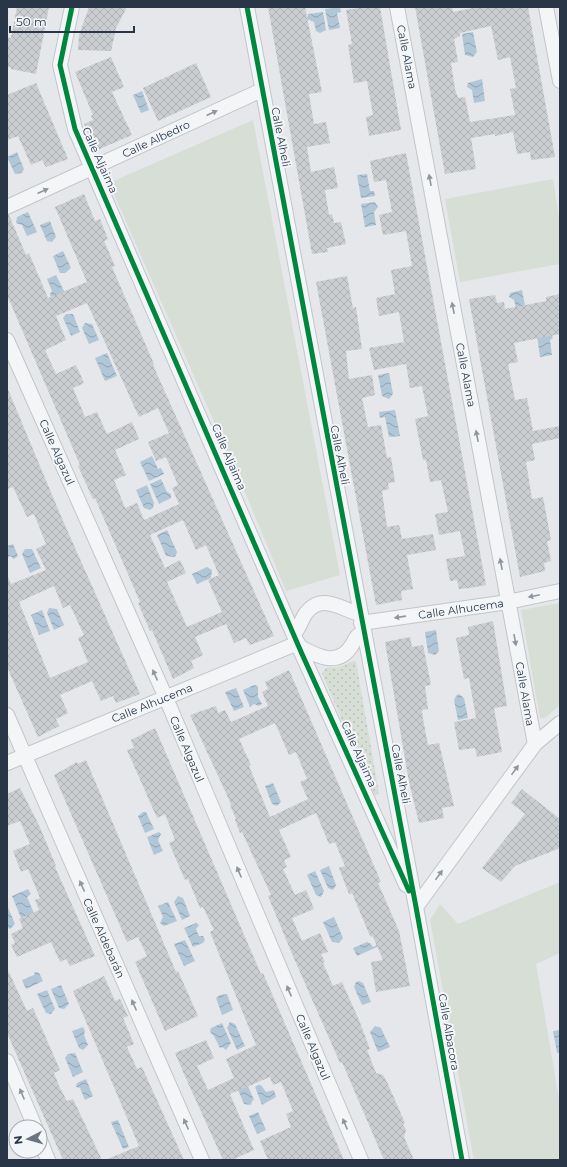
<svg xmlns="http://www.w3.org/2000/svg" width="567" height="1167" font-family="Montserrat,sans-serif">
<defs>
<pattern id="garden-dots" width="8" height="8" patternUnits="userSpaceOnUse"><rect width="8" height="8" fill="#d6ded5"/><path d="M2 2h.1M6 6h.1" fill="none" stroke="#b8bfb8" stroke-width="1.8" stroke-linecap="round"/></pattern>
<pattern id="water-waves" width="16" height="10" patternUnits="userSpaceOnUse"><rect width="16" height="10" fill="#b1c7d7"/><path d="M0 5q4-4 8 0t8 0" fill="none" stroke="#90a2b0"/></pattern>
<pattern id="building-cross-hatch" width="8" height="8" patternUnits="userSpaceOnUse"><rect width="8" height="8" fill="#cbced1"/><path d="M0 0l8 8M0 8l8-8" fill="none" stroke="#aeb2b5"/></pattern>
</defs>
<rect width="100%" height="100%" fill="#e5e7ea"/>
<path fill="#d6ded5" d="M253,120L340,575L286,591L245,492L109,183Z
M553,179L560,225V264L460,282L445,199Z
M560,603V705L545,718H540L521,610Z
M560,882V953L536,964L560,1105V1160H474L430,920L440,904L458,924Z"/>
<path fill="url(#garden-dots)" d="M354,661L356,662L379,793L374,796L322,673L326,668L339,667Z"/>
<path fill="url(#water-waves)" d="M340,7L341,12L337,13L340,28L329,30L325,9Z
M323,12L326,30L320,33L316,31L314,22L307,19L308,14Z
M473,32L477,52L473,57L465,55L462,34Z
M482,79L485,101L474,103L472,90L467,87L468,83Z
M142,91L149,110L141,113L133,95Z
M17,152L24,169L22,173L15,174L7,157Z
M367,174L370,191H374L375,196L361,198L357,175Z
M375,202L378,207L374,212L376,225L365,227L361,204Z
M28,212L37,232L27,236L22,225L16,223L17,217Z
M50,221L56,237L52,242L47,241L40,225Z
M63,251L71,268L65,273H60L53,256Z
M56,275L65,293L51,297L50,294L52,291L47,279Z
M522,290L526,311L517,312L514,300L509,297L510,293Z
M66,314H73L80,332L71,336L63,318Z
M85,323L92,324L99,340L89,344L82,328Z
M551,334L553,338L550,340L552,355L540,357L537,336Z
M107,353L117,376L105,381L95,358Z
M389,373L393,394L389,399L382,396L378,375Z
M395,410L400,436L389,437L385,417L380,418L379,412Z
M152,456L158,469L161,468L164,474L149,481L140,462Z
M161,479L167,492L171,494V498L159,504L150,484Z
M147,485L154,503L153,508L150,510L144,508L136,490Z
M167,530L177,552L175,557L166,556L157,535Z
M13,544L18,556L14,559L10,556L7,558V546Z
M25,549H32L41,568L30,573L22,554Z
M207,567L212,570L211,578L197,584L192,574Z
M49,608L57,609L64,625L54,630L47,613Z
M42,610L50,631L39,635L31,615Z
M436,630L439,651L435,655L428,653L425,632Z
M254,685L258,686V697L262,704L259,706L254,704L250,707L243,690Z
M236,688L244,707L234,711L225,692Z
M459,694L464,698L468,718L458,720L454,700L456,696Z
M273,783L281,802L277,806L272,804L265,786Z
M143,812H146L154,829L145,833L138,816Z
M159,832L161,834L158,840L163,851L154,855L147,837Z
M329,866L336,885L333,890L328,888L320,870Z
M315,871L324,891L321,897L316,895L307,875Z
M28,889L31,894L27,897L34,913L21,918L12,896Z
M178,896L183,898L190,916L182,920L174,902Z
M168,902L177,921L164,926L160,923L163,917L158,906Z
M7,905L15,924L10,929L7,927Z
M334,917L343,938L339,943L332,942L323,922Z
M196,923L199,925L196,929L199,936H203L205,940L203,943L193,947L184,928Z
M185,940L195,961L184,966L174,944Z
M367,942L371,944L373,947L377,945V947L357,956L353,948Z
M35,972L39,973L43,981L26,989L22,980L34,975Z
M359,981L363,983L371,1002L362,1005L354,987L356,982Z
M61,985L69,1004L64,1009L59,1008L51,989Z
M47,990L55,1009L51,1014L46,1013L37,994Z
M227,994L233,1010L222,1015L216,998L220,995Z
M230,1022L235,1024L245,1046L237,1050L227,1028Z
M222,1023L231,1043L226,1050L222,1047L220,1048L214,1036L210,1032L211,1028Z
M375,1026L381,1028L390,1047L378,1052L370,1032Z
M83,1027L85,1031L84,1035L88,1045L83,1050L79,1048L72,1031Z
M560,1030V1053H557L553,1031Z
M75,1053L83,1072L73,1077L65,1058L68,1054Z
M86,1079L93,1096L85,1100L80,1088L76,1087L77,1083Z
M246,1081L254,1100L252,1101L251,1105L244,1104L236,1085Z
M258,1085H261L266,1092L274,1090L276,1097L262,1105L255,1087Z
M258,1112L266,1130L257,1134L249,1116Z
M118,1120L129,1147L123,1149L111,1122Z"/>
<path fill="url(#building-cross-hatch)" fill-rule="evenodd" d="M17,7H49L36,74L11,69V67H7V37L11,38Z
M89,7H127L116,28L111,51L78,50L79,35Z
M268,7H305L322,92L309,94L314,124L326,122L330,143L307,147L311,172L334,167L338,188L325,190L329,215L332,214L334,223L341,222L346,244L327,248L328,252L312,254Z
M364,7H380L401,130L369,136L366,117L373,115L367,81L354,83L348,45L352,44L346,10Z
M415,7H452L453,12L478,7H528L555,157L531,160L530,152L517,154L513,132L495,136V134L471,138L476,169L445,174ZM491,26L498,60L510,57L516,88L510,89L515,115L470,122L465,97L458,98L455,89L451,63L458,62L454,39L460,36V33Z
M111,57L124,87L112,92L132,135L95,151L84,124L93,120L91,116L93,115L75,72Z
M196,63L211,97L158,121L143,88Z
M36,83L68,159L46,167L42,160L31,165L18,136L7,140V95Z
M406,153L486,585L470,588L459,589L457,580L450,581L446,559L465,556L460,531L439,535L435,514L448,512L441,480L430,482L426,460H423L415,419L428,416L422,386L410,388L406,364L374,370L369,348L404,342L399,312L379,316L376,298L395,294L391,270L412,266L406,231L383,235L379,215L392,212L386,180L374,182L370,161Z
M84,194L95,221L100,219L108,239L104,241L115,266L112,267L154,364L153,365L274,636L250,645L246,638L234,643L226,624L195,637L203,655L191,661L194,668L173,679L152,630L150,631L138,603L140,602L95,498L93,499L78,466L80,465L7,295V215H9L26,255L29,253L48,298L87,282L55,207ZM87,303L139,417L158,408L169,433L148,442L156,461L166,457L178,485L172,488L179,504L144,520L137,503L125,508L114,480L126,475L115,450L139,439L132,422L107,434L97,412L85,417L73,388L84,383L76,365L56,374L45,350L66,340L56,316ZM183,520L196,550L206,545L219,575L208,580L222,612L187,627L167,582L186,573L180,560L165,568L150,535Z
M347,276L353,308L356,307L362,349L346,351L349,379L372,375L375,395L362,398L368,427L381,425L387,458L391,457L395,482L388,483L389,489L382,491L387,527L399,525L402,539L433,534L436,550L407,555L413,589L401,591L402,600L376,605L316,282Z
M560,294V334L514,343L518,362L508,364L515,400L527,398L533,431L560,426V438L532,444L535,460L526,462L532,499L543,497L551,540L547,541L551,561L544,563L545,571L520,577L469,299L495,295L497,303L504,302L505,309L546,301V297Z
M7,387L60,514L140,694L116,703L113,696L101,701L92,681L60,695L68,713L56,719L59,726L38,737L7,667V574L11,584L46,570L36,549L46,544L34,514L27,517L13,487L7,489ZM54,586L63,608L70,605L84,635L78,638L88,662L50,678L19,602Z
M493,621L507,706L494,708L502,752L477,757L475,748L459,750L454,722L476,718L469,678L464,679L456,638L469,635L468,627Z
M410,637L412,647L423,645L431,685L425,686L428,709L422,710L423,719L428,745L439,743L454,806L442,808L444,818L419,823L409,782L385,642Z
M289,670L381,882L378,883L399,931L410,986L376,992L371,962L383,960L373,937L370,936L352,893L349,894L339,868L345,866L335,842L329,844L316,813L279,830L291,857L284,860L287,867L283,869L295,895L306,890L314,909L292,918L302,941L320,933L328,952L321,954L325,962L323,963L333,986L342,982L359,1020L370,1049L367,1050L376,1073L383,1075L387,1082L405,1123L403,1124L406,1130L404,1137L414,1160H384L342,1062L340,1063L293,956L268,896L271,895L242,832L240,833L235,820L236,819L230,805L231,804L190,715L216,706L218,713L225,710L231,722L268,706L262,692L268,689L265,682ZM275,723L289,755L296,752L307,779L300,782L308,799L270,817L249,766L251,765L239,739Z
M155,728L261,974L263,973L344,1160H268L260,1141L291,1127L286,1114L293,1111L281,1082L273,1085L270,1077L230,1094L254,1150L232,1160H223L188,1083L175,1053L206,1040L214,1058L197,1066L208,1090L234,1078L226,1059L256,1045L210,932L214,930L203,907L200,908L188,879L185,880L169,843L175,840L165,814L157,818L127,750L134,748L131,740Z
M86,760L176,972L178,971L198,1016L165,1031L135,962L147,956L138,937L127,942L54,775L77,762L78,764Z
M20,788L39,825L56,866L55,867L95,956L70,966L66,959L60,962L51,942L17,957L11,945L15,943L11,934L23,928L19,919L39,910L35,900L40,898L28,869L21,872L13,851L30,844L20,821L7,826V794Z
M522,789L560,819V848L515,866L501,882L482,868L525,814L511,803Z
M7,968L27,1011L33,1008L60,1070L54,1073L59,1086L67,1101L73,1099L102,1160H63L7,1033Z
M104,976L115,1001L120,999L128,1016L123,1018L134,1044L127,1047L137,1069L142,1067L184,1160H105L139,1146L73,991Z"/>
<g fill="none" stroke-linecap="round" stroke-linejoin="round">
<g stroke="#c3c5c8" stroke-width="16">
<path id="street" d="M72,7L60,65L75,129L302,654L406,885
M247,7L416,907L462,1160
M397,7L535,744
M546,7L560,81
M7,207L262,90
M7,340L166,698L361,1160
M361,623L508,602L560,591
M294,634C300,627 301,620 306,613C322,592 342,610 360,614
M300,647C317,656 338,668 352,645C356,638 355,637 363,632
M7,715L202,1160
M7,763L298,643
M416,907L535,744L560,723
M7,1061L35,1127
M40,1140L48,1160"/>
</g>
<use href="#street" stroke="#f4f5f7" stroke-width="14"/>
<g stroke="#f3f6f9" stroke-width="8">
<path id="cycleway" d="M72,7L60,65L75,129L302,654L409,891
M247,7L416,907L462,1160"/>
</g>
<use href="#cycleway" stroke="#00873e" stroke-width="5"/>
</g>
<defs><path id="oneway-solid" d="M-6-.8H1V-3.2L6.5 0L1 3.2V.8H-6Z"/></defs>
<g fill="#8e969f">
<use href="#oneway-solid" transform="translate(212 113) rotate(-25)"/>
<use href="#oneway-solid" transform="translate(430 180) rotate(-101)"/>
<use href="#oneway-solid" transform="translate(43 191) rotate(-24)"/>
<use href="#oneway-solid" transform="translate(453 308) rotate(-101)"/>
<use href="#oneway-solid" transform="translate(477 436) rotate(-101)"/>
<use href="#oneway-solid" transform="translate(501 564) rotate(-101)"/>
<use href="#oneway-solid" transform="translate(534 596) rotate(168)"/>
<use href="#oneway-solid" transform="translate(400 617) rotate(172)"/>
<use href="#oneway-solid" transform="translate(515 640) rotate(80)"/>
<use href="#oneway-solid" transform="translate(155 675) rotate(-114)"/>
<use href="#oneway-solid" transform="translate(515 770) rotate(-54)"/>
<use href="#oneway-solid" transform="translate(239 872) rotate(-113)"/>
<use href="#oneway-solid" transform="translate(439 875) rotate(-54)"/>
<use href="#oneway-solid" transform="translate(82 886) rotate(-114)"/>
<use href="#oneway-solid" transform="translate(289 991) rotate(-113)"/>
<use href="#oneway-solid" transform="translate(134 1005) rotate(-114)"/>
<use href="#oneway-solid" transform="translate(22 1094) rotate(-113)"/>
<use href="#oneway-solid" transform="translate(186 1124) rotate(-114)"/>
<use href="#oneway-solid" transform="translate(345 1124) rotate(-113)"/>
</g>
<g text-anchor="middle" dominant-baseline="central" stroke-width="4" stroke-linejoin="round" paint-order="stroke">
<g font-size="11" fill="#293647" stroke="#f3f6f9">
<text transform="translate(407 57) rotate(79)">Calle Alama</text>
<text transform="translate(281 137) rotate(79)">Calle Alheli</text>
<text transform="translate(156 139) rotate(-25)">Calle Albedro</text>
<text transform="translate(100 160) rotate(66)">Calle Aljaima</text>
<text transform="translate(466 375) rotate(79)">Calle Alama</text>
<text transform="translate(57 452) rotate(66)">Calle Algazul</text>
<text transform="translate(340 455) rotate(79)">Calle Alheli</text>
<text transform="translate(229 457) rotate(67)">Calle Aljaima</text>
<text transform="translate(461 609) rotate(-8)">Calle Alhucema</text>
<text transform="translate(525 694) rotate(80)">Calle Alama</text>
<text transform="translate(152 703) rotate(-22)">Calle Alhucema</text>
<text transform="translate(187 749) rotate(67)">Calle Algazul</text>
<text transform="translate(359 754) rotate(66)">Calle Aljaima</text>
<text transform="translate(401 774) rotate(79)">Calle Alheli</text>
<text transform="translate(104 938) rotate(66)">Calle Aldebarán</text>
<text transform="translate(449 1032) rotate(80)">Calle Albacora</text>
<text transform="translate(313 1047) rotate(67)">Calle Algazul</text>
</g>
</g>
<rect width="567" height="1167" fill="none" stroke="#293647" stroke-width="16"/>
<g transform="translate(28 1139) rotate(264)"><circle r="19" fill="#f3f6f9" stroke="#a2a9b2"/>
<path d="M0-3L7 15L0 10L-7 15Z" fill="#6b7480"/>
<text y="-6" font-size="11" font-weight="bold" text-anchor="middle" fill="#293647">N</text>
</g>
<path d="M10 26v6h124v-6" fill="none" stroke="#293647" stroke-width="2"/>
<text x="16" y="26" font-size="12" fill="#293647" stroke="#f3f6f9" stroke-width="3" paint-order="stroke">50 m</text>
</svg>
